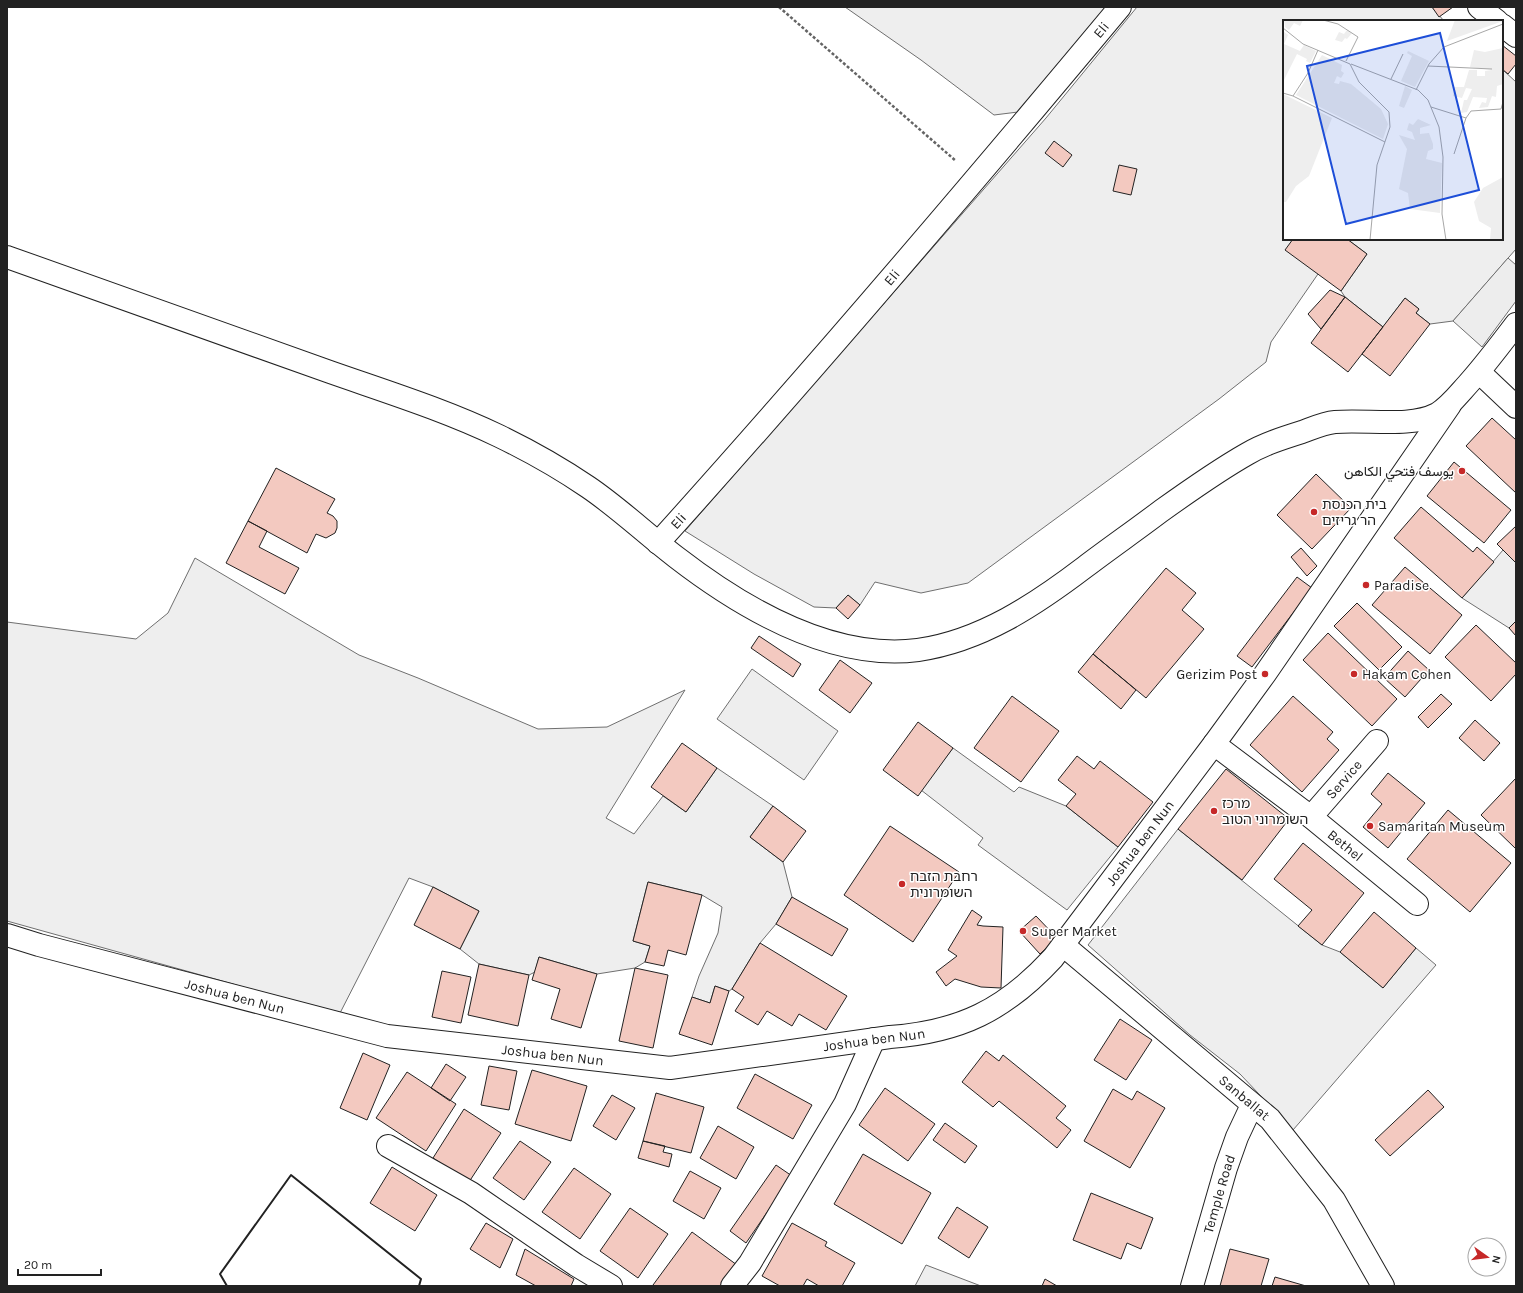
<svg xmlns="http://www.w3.org/2000/svg" width="1523" height="1293" font-family="Karla,Vazirmatn,'Noto Sans Hebrew',sans-serif">
<rect width="100%" height="100%" fill="#fff"/>
<path fill="#eee" stroke="#6f6f6f" d="M845,7H1106L1018,112L994,115L921,60Z
M1137,7H1432L1444,21H1284V239H1293L1318,274L1271,342L1266,362L1219,399L968,583L921,593L875,582L860,605L848,595L836,608L814,607L754,574L685,531L1046,118Z
M1502,69L1516,82V249L1453,321L1430,324L1416,313L1419,309L1405,298L1383,327L1345,297L1341,291L1367,254L1347,239H1502Z
M1503,550L1516,563V621L1509,628L1462,598Z
M195,558L359,655L418,678L538,729L607,727L685,690L606,818L634,834L663,796L686,812L717,768L773,806L750,837L783,862L792,897L776,924L760,943L732,989L729,991L715,986L710,1003L692,997L699,976L718,933L722,907L702,895L648,882L633,941L650,946L645,962L635,968L597,974L539,957L535,972L529,975L479,964L460,949L479,911L433,887L409,878L338,1017L233,984L7,921V622L136,639L168,613Z
M752,669L838,731L804,780L717,719Z
M953,748L1014,792L1019,787L1066,806L1118,847L1067,910L978,845L983,838L921,790Z
M1178,829L1322,945L1340,952L1383,988L1416,948L1436,965L1293,1130L1240,1074L1190,1035L1088,945Z
M926,1265L981,1286H915Z"/>
<path fill="#ededed" stroke="#6f6f6f" d="M1508,258L1516,265V301L1482,347L1453,321Z"/>
<path fill="#f3c9c0" stroke="#222" d="M1432,7H1453L1439,17Z
M1502,45L1516,56V64L1508,74L1502,69Z
M1054,141L1072,155L1063,167L1045,153Z
M1119,165L1137,169L1131,195L1113,191Z
M1293,239H1347L1367,254L1341,291L1285,250Z
M1330,290L1345,297L1321,329L1308,314Z
M1345,297L1383,327L1348,372L1311,343Z
M1405,298L1419,309L1416,313L1430,324L1390,376L1362,354Z
M1492,418L1516,440V452L1515,453L1516,454V493L1466,446Z
M1454,462L1511,510L1484,543L1427,496Z
M276,468L335,499L327,513L333,516L337,521V528L335,533L326,538L316,534L307,553L248,521Z
M1316,474L1351,508L1312,549L1277,515Z
M1421,507L1473,552L1477,547L1494,562L1462,598L1394,538Z
M248,521L267,531L259,547L299,568L285,594L226,563Z
M1516,526V563L1497,544Z
M1301,548L1317,566L1307,576L1291,557Z
M1405,567L1462,615L1430,654L1372,605Z
M1166,568L1196,593L1182,610L1204,629L1146,698L1093,654Z
M1297,577L1312,588L1252,667L1237,656Z
M848,595L860,605L848,619L836,608Z
M1357,603L1402,647L1379,670L1334,626Z
M1516,621V636L1509,628Z
M1476,625L1516,663V674L1491,701L1445,657Z
M1328,633L1397,699L1372,726L1303,660Z
M759,636L801,664L793,677L751,648Z
M1408,651L1429,670L1405,697L1384,678Z
M1093,654L1136,690L1121,709L1078,672Z
M840,660L872,683L850,713L819,690Z
M1441,694L1452,704L1428,728L1418,717Z
M1012,696L1059,731L1021,782L974,748Z
M1293,696L1333,732L1327,739L1339,750L1302,792L1250,745Z
M1475,720L1500,743L1484,761L1459,738Z
M918,722L953,748L918,796L883,770Z
M682,743L717,768L686,812L651,787Z
M1077,756L1094,769L1100,761L1153,802L1118,847L1066,806L1076,794L1058,780Z
M1226,769L1289,819L1242,880L1178,829Z
M1388,773L1425,803L1388,848L1363,827L1382,804L1371,794Z
M1516,778V849L1481,815Z
M773,806L806,831L783,862L750,837Z
M1448,810L1511,863L1470,912L1407,859Z
M890,826L959,872L913,942L844,895Z
M1303,843L1364,893L1322,945L1298,926L1312,910L1274,879Z
M648,882L702,895L686,955L668,950L664,966L645,962L650,946L633,941Z
M433,887L479,911L460,949L414,925Z
M792,897L848,929L832,956L776,924Z
M972,910L982,917L977,925L983,926L1003,927L1001,988L981,987L955,979L946,986L936,972L957,956L948,950Z
M1374,912L1416,948L1383,988L1340,952Z
M1036,916L1057,938L1040,954L1019,931Z
M760,943L847,996L826,1030L799,1014L792,1026L767,1011L758,1025L735,1011L744,997L732,989Z
M539,957L597,974L581,1028L551,1019L560,989L532,980Z
M479,964L529,975L518,1026L468,1015Z
M635,968L668,975L653,1048L619,1041Z
M442,971L471,977L461,1023L432,1017Z
M715,986L729,991L712,1045L679,1034L692,997L710,1003Z
M1120,1019L1152,1040L1126,1080L1094,1060Z
M986,1051L999,1061L1003,1055L1066,1106L1056,1118L1071,1130L1057,1148L999,1101L993,1107L962,1082Z
M363,1053L390,1065L367,1120L340,1108Z
M446,1064L466,1077L450,1101L431,1088Z
M489,1066L517,1071L509,1110L481,1105Z
M532,1070L587,1086L571,1141L515,1124Z
M407,1072L456,1104L426,1151L376,1118Z
M755,1074L812,1105L793,1139L737,1108Z
M885,1088L935,1124L908,1161L859,1125Z
M1113,1089L1132,1100L1137,1091L1165,1108L1130,1168L1084,1141Z
M1428,1090L1444,1107L1390,1156L1375,1140Z
M656,1093L704,1107L691,1153L643,1141Z
M612,1095L635,1108L616,1140L593,1126Z
M464,1109L501,1133L469,1182L433,1158Z
M945,1123L977,1146L965,1163L933,1140Z
M718,1126L754,1147L736,1179L700,1158Z
M520,1141L551,1162L524,1200L493,1178Z
M643,1141L665,1146L663,1152L672,1154L669,1167L638,1158Z
M863,1154L931,1193L902,1244L834,1204Z
M776,1165L792,1176L746,1243L730,1231Z
M392,1167L437,1195L415,1231L370,1203Z
M574,1168L611,1194L580,1239L542,1212Z
M690,1171L721,1188L704,1219L673,1201Z
M1091,1193L1153,1218L1141,1249L1127,1243L1121,1259L1073,1240Z
M957,1207L988,1227L969,1258L938,1238Z
M630,1208L668,1234L638,1278L600,1251Z
M486,1223L513,1239L500,1268L470,1249Z
M792,1223L827,1242L825,1246L855,1263L842,1286H819L807,1279L803,1286H780L762,1276Z
M692,1232L737,1265L722,1286H655L653,1285Z
M525,1249L574,1279L571,1286H536L516,1275Z
M1230,1249L1269,1259L1261,1286H1220Z
M1275,1277L1306,1286H1272Z
M1045,1279L1057,1286H1042Z"/>
<g fill="none" stroke-linecap="round" stroke-linejoin="round">
<g stroke="#222" stroke-width="24">
<g id="minor">
<path d="M1479,7L1497,21"/>
<path d="M1502,25L1516,36"/>
<path d="M7,257C115,295 223,333 330,372C387,392 445,410 499,436C530,451 560,468 588,487C619,508 646,534 676,557C742,608 831,661 918,650C981,641 1035,605 1085,567C1110,548 1136,530 1161,511C1189,491 1217,471 1247,454C1264,444 1283,438 1302,432C1313,428 1324,423 1335,422C1366,419 1410,428 1437,414C1449,407 1458,395 1468,384C1485,365 1500,345 1516,324"/>
<path d="M1479,372L1516,407"/>
<path id="s1" d="M658,543C816,368 969,188 1120,7"/>
<path id="s2" d="M1214,744L1311,817L1417,904"/>
<path id="s3" d="M1311,817L1377,741"/>
<path id="s4" d="M7,935L39,945L387,1036L670,1068L890,1037C960,1032 1005,1010 1053,958L1214,744L1265,674L1450,405"/>
<path id="s5" d="M1063,945L1270,1119L1334,1200L1383,1286"/>
<path d="M388,1146L471,1193L576,1265L611,1286"/>
<path d="M732,1286L750,1263L845,1104L874,1039"/>
<path id="s6" d="M1192,1286L1226,1168L1237,1137L1252,1105"/>
</g>
</g>
<path stroke="#646464" stroke-width="2.5" stroke-dasharray="3 2" stroke-linecap="butt" d="M779,7L956,161"/>
<use href="#minor" stroke="#fff" stroke-width="22"/>
<path stroke="#222" stroke-width="2" d="M227,1286L220,1274L291,1175L421,1279L419,1286"/>
</g>
<g fill="#c62828" stroke="#fff" stroke-width="1.5">
<circle cx="1462" cy="471" r="4"/>
<circle cx="1314" cy="512" r="4"/>
<circle cx="1366" cy="585" r="4"/>
<circle cx="1265" cy="674" r="4"/>
<circle cx="1354" cy="674" r="4"/>
<circle cx="1214" cy="811" r="4"/>
<circle cx="1370" cy="826" r="4"/>
<circle cx="902" cy="884" r="4"/>
<circle cx="1023" cy="931" r="4"/>
</g>
<g text-anchor="middle" dominant-baseline="central" stroke-width="3" stroke-linejoin="round" paint-order="stroke">
<g font-size="14" fill="#222" stroke="#fff">
<text stroke="none"><textPath href="#s1" startOffset="678">Eli</textPath></text>
<text stroke="none"><textPath href="#s1" startOffset="354">Eli</textPath></text>
<text stroke="none"><textPath href="#s1" startOffset="30">Eli</textPath></text>
<text stroke="none"><textPath href="#s3" startOffset="50">Service</textPath></text>
<text stroke="none"><textPath href="#s4" startOffset="1231">Joshua ben Nun</textPath></text>
<text stroke="none"><textPath href="#s2" startOffset="166">Bethel</textPath></text>
<text stroke="none"><textPath href="#s4" startOffset="236">Joshua ben Nun</textPath></text>
<text stroke="none"><textPath href="#s4" startOffset="884">Joshua ben Nun</textPath></text>
<text stroke="none"><textPath href="#s4" startOffset="560">Joshua ben Nun</textPath></text>
<text stroke="none"><textPath href="#s5" startOffset="237">Sanballat</textPath></text>
<text stroke="none"><textPath href="#s6" startOffset="96">Temple Road</textPath></text>
</g>
<g font-size="14" fill="#222" stroke="#fff" text-anchor="start">
<text x="1454" y="471" text-anchor="end">يوسف فتحي الكاهن</text>
<text x="1322" y="504">בית הכנסת<tspan x="1322" dy="16">הר גריזים</tspan></text>
<text x="1374" y="585">Paradise</text>
<text x="1257" y="674" text-anchor="end">Gerizim Post</text>
<text x="1362" y="674">Hakam Cohen</text>
<text x="1222" y="803">מרכז<tspan x="1222" dy="16">השומרוני הטוב</tspan></text>
<text x="1378" y="826">Samaritan Museum</text>
<text x="910" y="876">רחבת הזבח<tspan x="910" dy="16">השומרונית</tspan></text>
<text x="1031" y="931">Super Market</text>
</g>
</g>
<g transform="translate(1283 20)">
<rect width="220" height="220" fill="#fff"/>
<path d="M1,0H20L17,6L11,3L6,10L2,7ZM172,0H220V1L164,21ZM64,10L69,13L64,19L62,18L59,22L52,20L56,12L61,14ZM0,11L5,15L1,24L17,31L21,25L33,31L27,43L23,41L24,39L14,34L1,60ZM220,28V64L214,66L213,77L209,76L205,87L196,88L199,82L203,83L204,78L190,77L184,92L178,93L181,80H184L189,69L183,68L179,78L170,76L171,67H181L186,50H194V56H202V51L209,50L187,47L191,30L202,32ZM125,31L146,41L132,67L118,61L129,36L124,33ZM39,35L59,45L58,51L61,53L58,58L54,56L51,63L56,64L57,61L68,64L98,89L105,104L100,119L13,75ZM122,66L129,70L121,88L116,86ZM0,74L49,98L26,156L13,166L3,182H0ZM135,99L148,105L137,108V114L146,113L150,124V129L145,131L143,139L159,143L157,193L127,189L125,173L116,169L124,129L116,115L132,120L129,112L124,110L126,103L130,105ZM220,157V220H207L208,208L196,201L191,182L200,168Z" fill="#eee"/>
<path fill="none" stroke="#a7a7a7" stroke-width="1" d="M40,0L55,4L75,17L63,41M0,8L20,24L67,44L76,62L106,92L107,107L94,145L87,220M68,44L135,70L145,80L156,107L160,137L159,194L163,220M145,46L209,49M108,59L120,34M133,70L146,44L161,27L220,4M0,73L10,76L25,53L35,30M10,76L102,122M148,87L183,98M171,134L183,98L188,91L218,89L220,82"/>
<path fill="#1d4ed8" fill-opacity="0.15" stroke="#1d4ed8" stroke-width="2" d="M157,13L196,170L63,204L24,46Z"/>
<rect width="220" height="220" fill="none" stroke="#222" stroke-width="2"/>
</g>
<rect width="1523" height="1293" fill="none" stroke="#222222" stroke-width="16"/>
<g transform="translate(1487 1257) rotate(104)"><circle r="19" fill="#ffffff" stroke="#a7a7a7"/>
<path d="M0-3L7 15L0 10L-7 15Z" fill="#c62828"/>
<text y="-6" font-size="11" font-weight="bold" text-anchor="middle" fill="#222222">N</text>
</g>
<path d="M18 1269v6h83v-6" fill="none" stroke="#222222" stroke-width="2"/>
<text x="24" y="1269" font-size="12" fill="#222222" stroke="#ffffff" stroke-width="3" paint-order="stroke">20 m</text>
</svg>
